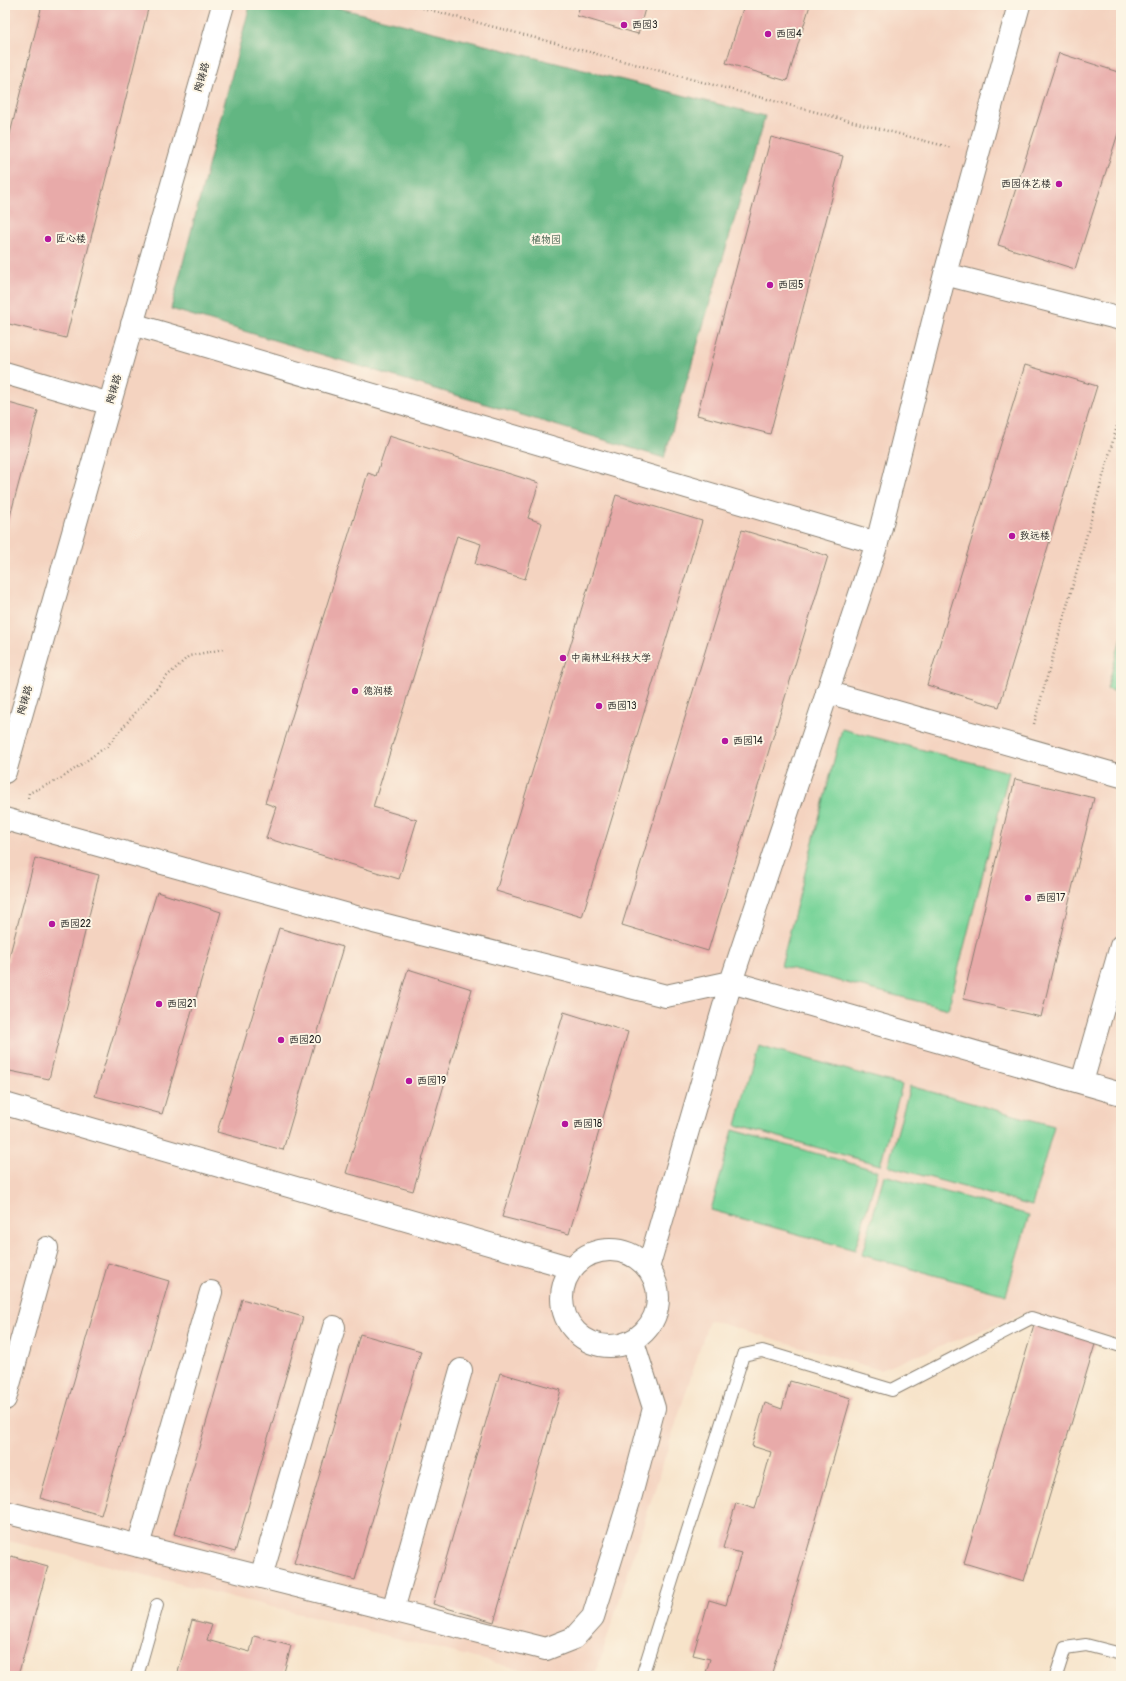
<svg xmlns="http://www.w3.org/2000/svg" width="1126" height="1681" font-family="Pangolin,'LXGW WenKai TC',sans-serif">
<rect width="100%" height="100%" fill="#fcf5e5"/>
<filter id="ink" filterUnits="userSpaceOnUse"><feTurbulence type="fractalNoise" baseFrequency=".025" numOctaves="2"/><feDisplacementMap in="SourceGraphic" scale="8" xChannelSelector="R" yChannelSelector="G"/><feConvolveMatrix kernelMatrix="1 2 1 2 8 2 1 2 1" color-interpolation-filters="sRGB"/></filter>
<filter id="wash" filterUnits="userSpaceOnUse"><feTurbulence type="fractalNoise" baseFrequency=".012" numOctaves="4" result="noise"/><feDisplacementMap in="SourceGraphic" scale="16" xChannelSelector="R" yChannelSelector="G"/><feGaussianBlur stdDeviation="0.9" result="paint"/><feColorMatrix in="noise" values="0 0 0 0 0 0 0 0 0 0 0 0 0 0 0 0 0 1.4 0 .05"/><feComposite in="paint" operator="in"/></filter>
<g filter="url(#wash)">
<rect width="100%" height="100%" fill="#f7e3c9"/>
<path fill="#f4d3c0" d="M5,5H1121V1340L1029,1312L880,1370L709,1320L595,1676H547L5,1540Z"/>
<path fill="#79d49a" stroke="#4a785b" d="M1121,638V693L1107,689Z
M842,729L1009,772L948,1009L781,966Z
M758,1045L902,1085L880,1165L736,1125Z
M910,1086L1054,1126L1032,1206L888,1166Z
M733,1130L878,1171L855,1250L711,1210Z
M884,1175L1029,1215L1006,1295L862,1255Z"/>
<path fill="#62b682" stroke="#3f694f" d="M250,5H327L765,116L664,458L171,309Z"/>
<g id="blocks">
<path fill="#e8aaa9" d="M42,5H149L66,338L5,323V154Z
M580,5H646L638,34L577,16Z
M744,5H810L787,81L726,63Z
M1059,53L1121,73V124L1075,269L998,245Z
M771,137L843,156L770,434L697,415Z
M1025,365L1097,386L999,707L927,685Z
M5,402L38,411L5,535Z
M389,436L539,483L528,518L542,523L525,579L475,564L481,544L457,536L373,807L417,820L399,879L266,838L276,807L265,803L368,473L376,476Z
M616,495L702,521L582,917L496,891Z
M742,530L828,556L708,951L622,925Z
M1015,779L1094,798L1041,1017L963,999Z
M35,858L99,875L49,1079L5,1070V973Z
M157,892L221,912L162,1114L95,1096Z
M279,928L343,947L283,1150L217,1132Z
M408,969L472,989L413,1191L346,1173Z
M564,1012L628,1032L569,1234L502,1217Z
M108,1263L169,1281L101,1515L40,1498Z
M242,1299L303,1317L235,1552L174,1534Z
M1035,1322L1096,1341L1024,1581L964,1563Z
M360,1334L421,1351L355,1580L294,1563Z
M500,1373L561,1390L494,1622L433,1604Z
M790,1381L851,1398L771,1676H705L710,1659L693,1655L709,1600L726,1605L741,1553L723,1548L736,1503L755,1509L771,1452L752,1446L765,1403L782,1409Z
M11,1556L48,1566L18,1676H5V1571H7Z
M192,1620L212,1625L207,1640L250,1652L254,1636L291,1646L283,1676H177Z"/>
</g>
</g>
<g filter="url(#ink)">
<use href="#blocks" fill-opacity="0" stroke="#8a8072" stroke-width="1"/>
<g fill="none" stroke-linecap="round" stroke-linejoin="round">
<g stroke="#8a8072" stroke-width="14">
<path id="service" d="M137,1676L157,1605
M642,1676L743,1355L762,1351L892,1390L1031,1318L1121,1346
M1056,1676L1065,1648L1086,1645L1121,1654"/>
</g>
<g stroke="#8a8072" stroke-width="24">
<path id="minor" d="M945,274L1121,319
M132,324L877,543
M5,373L110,404
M827,692L1121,776
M5,772L223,5
M5,819L374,922L666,996L731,982L1121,1094
M1082,1082L1121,946
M5,1104L572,1268
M562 1298a48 48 0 1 1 96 0a48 48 0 1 1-96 0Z
M648,1268L731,982L877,543L945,274L1019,5
M5,1399L47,1248
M5,1512L546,1649L574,1638L593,1617L631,1495L654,1408L633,1342
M138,1546L211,1292
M261,1577L334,1327
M393,1610L461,1370"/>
</g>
<path stroke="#8a8072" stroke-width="2.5" stroke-dasharray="1 3" stroke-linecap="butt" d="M411,5L952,148
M1034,724L1121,412
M28,798L29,793L62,778L107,746L165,678L189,656L223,649"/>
<use href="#service" stroke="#fff" stroke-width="12"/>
<use href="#minor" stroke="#fff" stroke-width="22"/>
</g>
</g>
<g fill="#b5179e" stroke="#fcf5e5" stroke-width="1.5">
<circle cx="624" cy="25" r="4"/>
<circle cx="768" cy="34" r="4"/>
<circle cx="1059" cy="184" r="4"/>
<circle cx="48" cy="239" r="4"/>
<circle cx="770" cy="285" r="4"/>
<circle cx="1012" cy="536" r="4"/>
<circle cx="563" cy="658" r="4"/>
<circle cx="355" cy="691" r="4"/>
<circle cx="599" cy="706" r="4"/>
<circle cx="725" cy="741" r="4"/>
<circle cx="1028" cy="898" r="4"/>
<circle cx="52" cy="924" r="4"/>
<circle cx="159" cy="1004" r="4"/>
<circle cx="281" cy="1040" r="4"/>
<circle cx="409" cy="1081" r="4"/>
<circle cx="565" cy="1124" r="4"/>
</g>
<g text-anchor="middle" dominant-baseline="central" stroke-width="4" stroke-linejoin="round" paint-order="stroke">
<g font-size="10" fill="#1c1c1c" stroke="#fcf5e5" text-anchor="start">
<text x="632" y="25">西园3</text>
<text x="776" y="34">西园4</text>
<text x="1051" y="184" text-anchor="end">西园体艺楼</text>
<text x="56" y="239">匠心楼</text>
<text x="778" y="285">西园5</text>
<text x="1020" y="536">致远楼</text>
<text x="571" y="658">中南林业科技大学</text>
<text x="363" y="691">德润楼</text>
<text x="607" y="706">西园13</text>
<text x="733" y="741">西园14</text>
<text x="1036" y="898">西园17</text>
<text x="60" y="924">西园22</text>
<text x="167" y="1004">西园21</text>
<text x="289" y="1040">西园20</text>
<text x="417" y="1081">西园19</text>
<text x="573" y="1124">西园18</text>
</g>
<g font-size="10" fill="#1c1c1c" stroke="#fcf5e5">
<text transform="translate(202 77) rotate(-74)">陶铸路</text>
<text transform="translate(114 389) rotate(-74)">陶铸路</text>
<text transform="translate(25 700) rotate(-74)">陶铸路</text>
</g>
<g font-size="10" fill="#3d5c48" stroke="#fcf5e5">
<text x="546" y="240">植物园</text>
</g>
</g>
<rect width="1126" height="1681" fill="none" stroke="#fcf5e5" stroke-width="20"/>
</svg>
